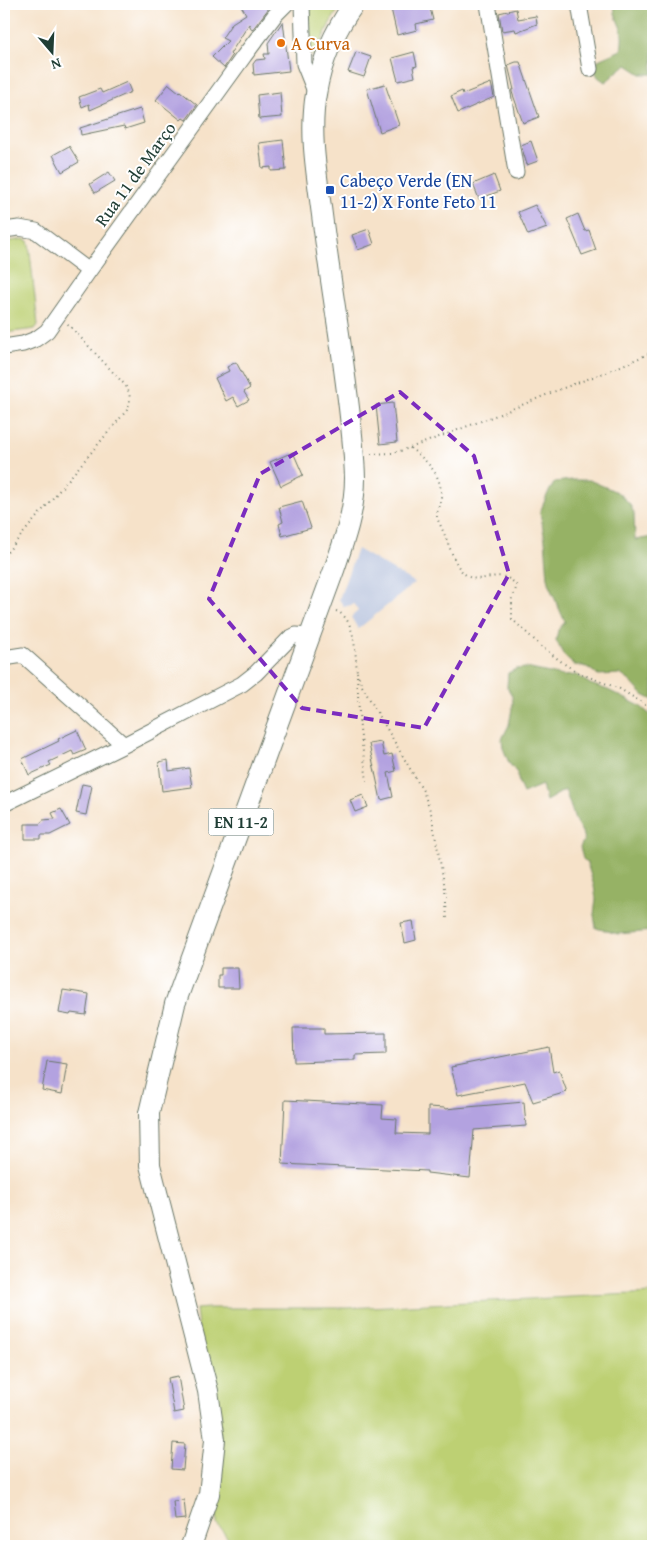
<svg xmlns="http://www.w3.org/2000/svg" width="657" height="1550" font-family="'Gentium Book Plus',serif">
<rect width="100%" height="100%" fill="#fff"/>
<filter id="ink" filterUnits="userSpaceOnUse"><feTurbulence type="fractalNoise" baseFrequency=".02" numOctaves="2"/><feDisplacementMap in="SourceGraphic" scale="10" xChannelSelector="R" yChannelSelector="G"/><feConvolveMatrix kernelMatrix="1 2 1 2 8 2 1 2 1" color-interpolation-filters="sRGB"/></filter>
<filter id="wash" filterUnits="userSpaceOnUse"><feTurbulence type="fractalNoise" baseFrequency=".0096" numOctaves="4" result="noise"/><feDisplacementMap in="SourceGraphic" scale="20" xChannelSelector="R" yChannelSelector="G"/><feGaussianBlur stdDeviation="1.12" result="paint"/><feColorMatrix in="noise" values="0 0 0 0 0 0 0 0 0 0 0 0 0 0 0 0 0 1.4 0 .05"/><feComposite in="paint" operator="in"/></filter>
<g filter="url(#wash)">
<rect width="100%" height="100%" fill="#f6e2c9"/>
<path fill="#b9c5de" d="M357,549L415,583L358,629L351,617L358,611L354,604L344,607L339,599Z"/>
<path fill="#bdd073" stroke="#6e8654" d="M316,4H342L330,23L316,53L313,56L310,54L309,12Z
M24,239L28,241L29,244L38,325L35,329L4,333V242Z
M653,1293V1546H234L217,1524V1490L196,1309L208,1308H348Z"/>
<path fill="#96b265" stroke="#5a784c" d="M615,4H653V74H641L627,65C619,68 613,77 605,82L598,77L595,71L598,60L621,50C622,44 623,35 621,29C618,20 613,14 615,4Z
M572,480H589L617,492L629,503L634,513L635,540L653,537V700L643,695L630,681L620,674L598,675L587,667L574,665L564,656L556,640L558,630L565,622L551,590L548,578L545,540L540,512L548,493L555,482Z
M526,668L563,676L577,675L590,684L608,690L640,706L653,717V931L618,934L596,928L594,915L596,899L594,886L587,863L583,859L580,847L584,840L582,832L576,822L565,790L546,801L542,785L523,793L519,784L517,773L509,763L503,748L502,739L509,725L513,703L512,696L507,687L508,673L516,669Z"/>
<g id="blocks">
<path fill="#b3a2e0" d="M240,4H272L252,30L249,24L230,54L232,56L224,68L212,57L228,41L222,38L232,23L246,14Z
M390,4H429L433,20L416,24L417,30L397,35Z
M516,9L518,19L536,16L537,24L516,32L515,29L502,31L499,13Z
M283,21L289,71L254,75L253,64L256,60L265,59L264,54H269L268,43Z
M356,52L371,57L364,77L348,72Z
M414,52L417,66L413,67L415,77L398,81L392,58Z
M516,62H520L539,117L523,123L512,92V90H514L508,65Z
M127,82L131,92L90,110L89,104L82,107L79,97L100,89L102,93Z
M491,83L494,97L458,113L451,96L462,91L463,94Z
M169,84L179,92L180,91L197,105L186,120L183,118L181,120L156,100Z
M385,84L399,125L380,132L367,89Z
M280,92L282,117L259,119L257,95Z
M140,109L144,123L125,129L124,126L81,135L80,128Z
M283,140L286,170L271,171V167L262,168L259,143Z
M531,141L538,161L527,165L521,145Z
M69,146L79,162L62,172L53,155Z
M109,172L115,181L95,193L90,184Z
M494,175L500,191L479,199L473,184Z
M535,205L547,228L528,235L518,212Z
M578,214L585,231L589,230L596,250L582,255L567,219Z
M369,229L374,244L358,250L352,235Z
M236,362L250,388L244,392L249,400L238,406L233,397L226,401L215,378L229,371L227,367Z
M393,403L397,442L380,444L376,405Z
M293,452L303,475L281,486L270,462Z
M302,501L311,528L282,536L279,524L283,522L279,507Z
M77,730L86,750L74,755L72,751L49,762L51,765L29,775L22,759L59,741L58,739Z
M381,742L384,756L392,754L396,771L388,773L393,797L381,800L369,744Z
M168,760L169,771L189,768L192,787L162,791L159,762Z
M82,784L92,786L86,815L76,813Z
M363,795L368,807L355,812L350,800Z
M61,809L70,825L50,835H41V839H25V824H40L43,820L55,819L52,813Z
M413,921L416,940L405,943L401,923Z
M221,968H238L239,988H218V975H221Z
M63,990L89,994L86,1015L71,1013L70,1015L59,1013Z
M293,1028H324V1034L386,1033V1054L355,1055V1060L294,1062Z
M549,1047L553,1072L559,1070L567,1092L533,1102L525,1082L458,1095L451,1067Z
M47,1061L67,1064L62,1094L42,1090Z
M285,1100L383,1105L382,1118L397,1119L396,1133L428,1134V1107L445,1108V1109L524,1102L526,1126L474,1130L470,1178L427,1173V1171L282,1164Z
M178,1376L184,1411L174,1413L168,1378Z
M173,1443L185,1444L183,1470L171,1469Z
M184,1500L186,1519L175,1520L173,1501Z"/>
</g>
</g>
<g filter="url(#ink)">
<use href="#blocks" fill-opacity="0" stroke="#6a7768" stroke-width="1"/>
<g fill="none" stroke-linecap="round" stroke-linejoin="round">
<g stroke="#6a7768" stroke-width="17">
<path id="minor" d="M302,4L304,64L316,94
M488,4L516,172
M579,4L590,69
M4,230L19,228L36,231L89,271
M4,347L23,344L36,339L47,331L89,271L244,56L275,15L286,4
M4,658L23,655L124,745
M4,804L124,745L242,684L256,673L290,638L296,635L309,636"/>
</g>
<g stroke="#6a7768" stroke-width="22">
<path id="major" d="M191,1546L209,1494L215,1440L208,1391L150,1165L149,1113L175,1004L334,570C344,541 355,510 355,478C354,439 348,400 343,361C336,312 328,264 322,215C317,175 309,134 316,94C321,62 335,30 354,4"/>
</g>
<path stroke="#6a7768" stroke-width="2" stroke-dasharray="1 4" stroke-linecap="butt" d="M410,448C427,461 442,474 441,497C440,504 437,510 437,516C437,520 440,523 441,527C447,538 453,560 460,569C478,593 498,562 517,586L512,599V619L543,648L566,665L579,673L620,689L644,704L653,713
M371,454L393,453L410,448L505,412L553,392L609,371L653,352
M4,556L127,410C131,401 131,394 125,385L67,323
M336,611C356,618 355,654 357,672
M4,636L11,643
M357,672L362,686L423,791L431,813L445,888L447,918
M357,676L360,730L367,781"/>
<use href="#minor" stroke="#fff" stroke-width="15"/>
<use href="#major" stroke="#fff" stroke-width="20"/>
</g>
</g>
<path fill="none" stroke="#7b2cbf" stroke-width="4" stroke-dasharray="10 6" stroke-linejoin="round" d="M400,392L474,456L509,574L424,728L302,708L209,599L260,474Z"/>
<circle fill="#e8710a" stroke="#fff" stroke-width="2" cx="281" cy="43" r="5"/>
<rect fill="#1a4fb4" stroke="#fff" stroke-width="2" x="325" y="185" width="10" height="10" rx="2.5"/>
<g text-anchor="middle" dominant-baseline="central" stroke-width="4" stroke-linejoin="round" paint-order="stroke">
<rect fill="#fff" stroke="#627771" stroke-width="1" x="208.5" y="808.5" width="65" height="27" rx="4"/>
<g font-size="16" font-weight="bold" fill="#1f3d34">
<text x="241" y="822">EN 11-2</text>
</g>
<g font-size="18" fill="#c56008" stroke="#fff" text-anchor="start">
<text x="291" y="43">A Curva</text>
</g>
<g font-size="18" fill="#1f3d34" stroke="#fff">
<text transform="translate(135 174) rotate(-54)">Rua 11 de Março</text>
</g>
<g font-size="18" fill="#164399" stroke="#fff" text-anchor="start">
<text x="340" y="180">Cabeço Verde (EN<tspan x="340" dy="21">11-2) X Fonte Feto 11</tspan></text>
</g>
</g>
<rect width="657" height="1550" fill="none" stroke="#fff" stroke-width="20"/>
<g transform="translate(52 52) rotate(161)" stroke="#ffffff" stroke-width="4" paint-order="stroke">
<path d="M0-4L9 19L0 12L-9 19Z" fill="#1f3d34"/>
<text y="-8" font-size="14" font-weight="bold" text-anchor="middle" fill="#1f3d34">N</text>
</g>
</svg>
